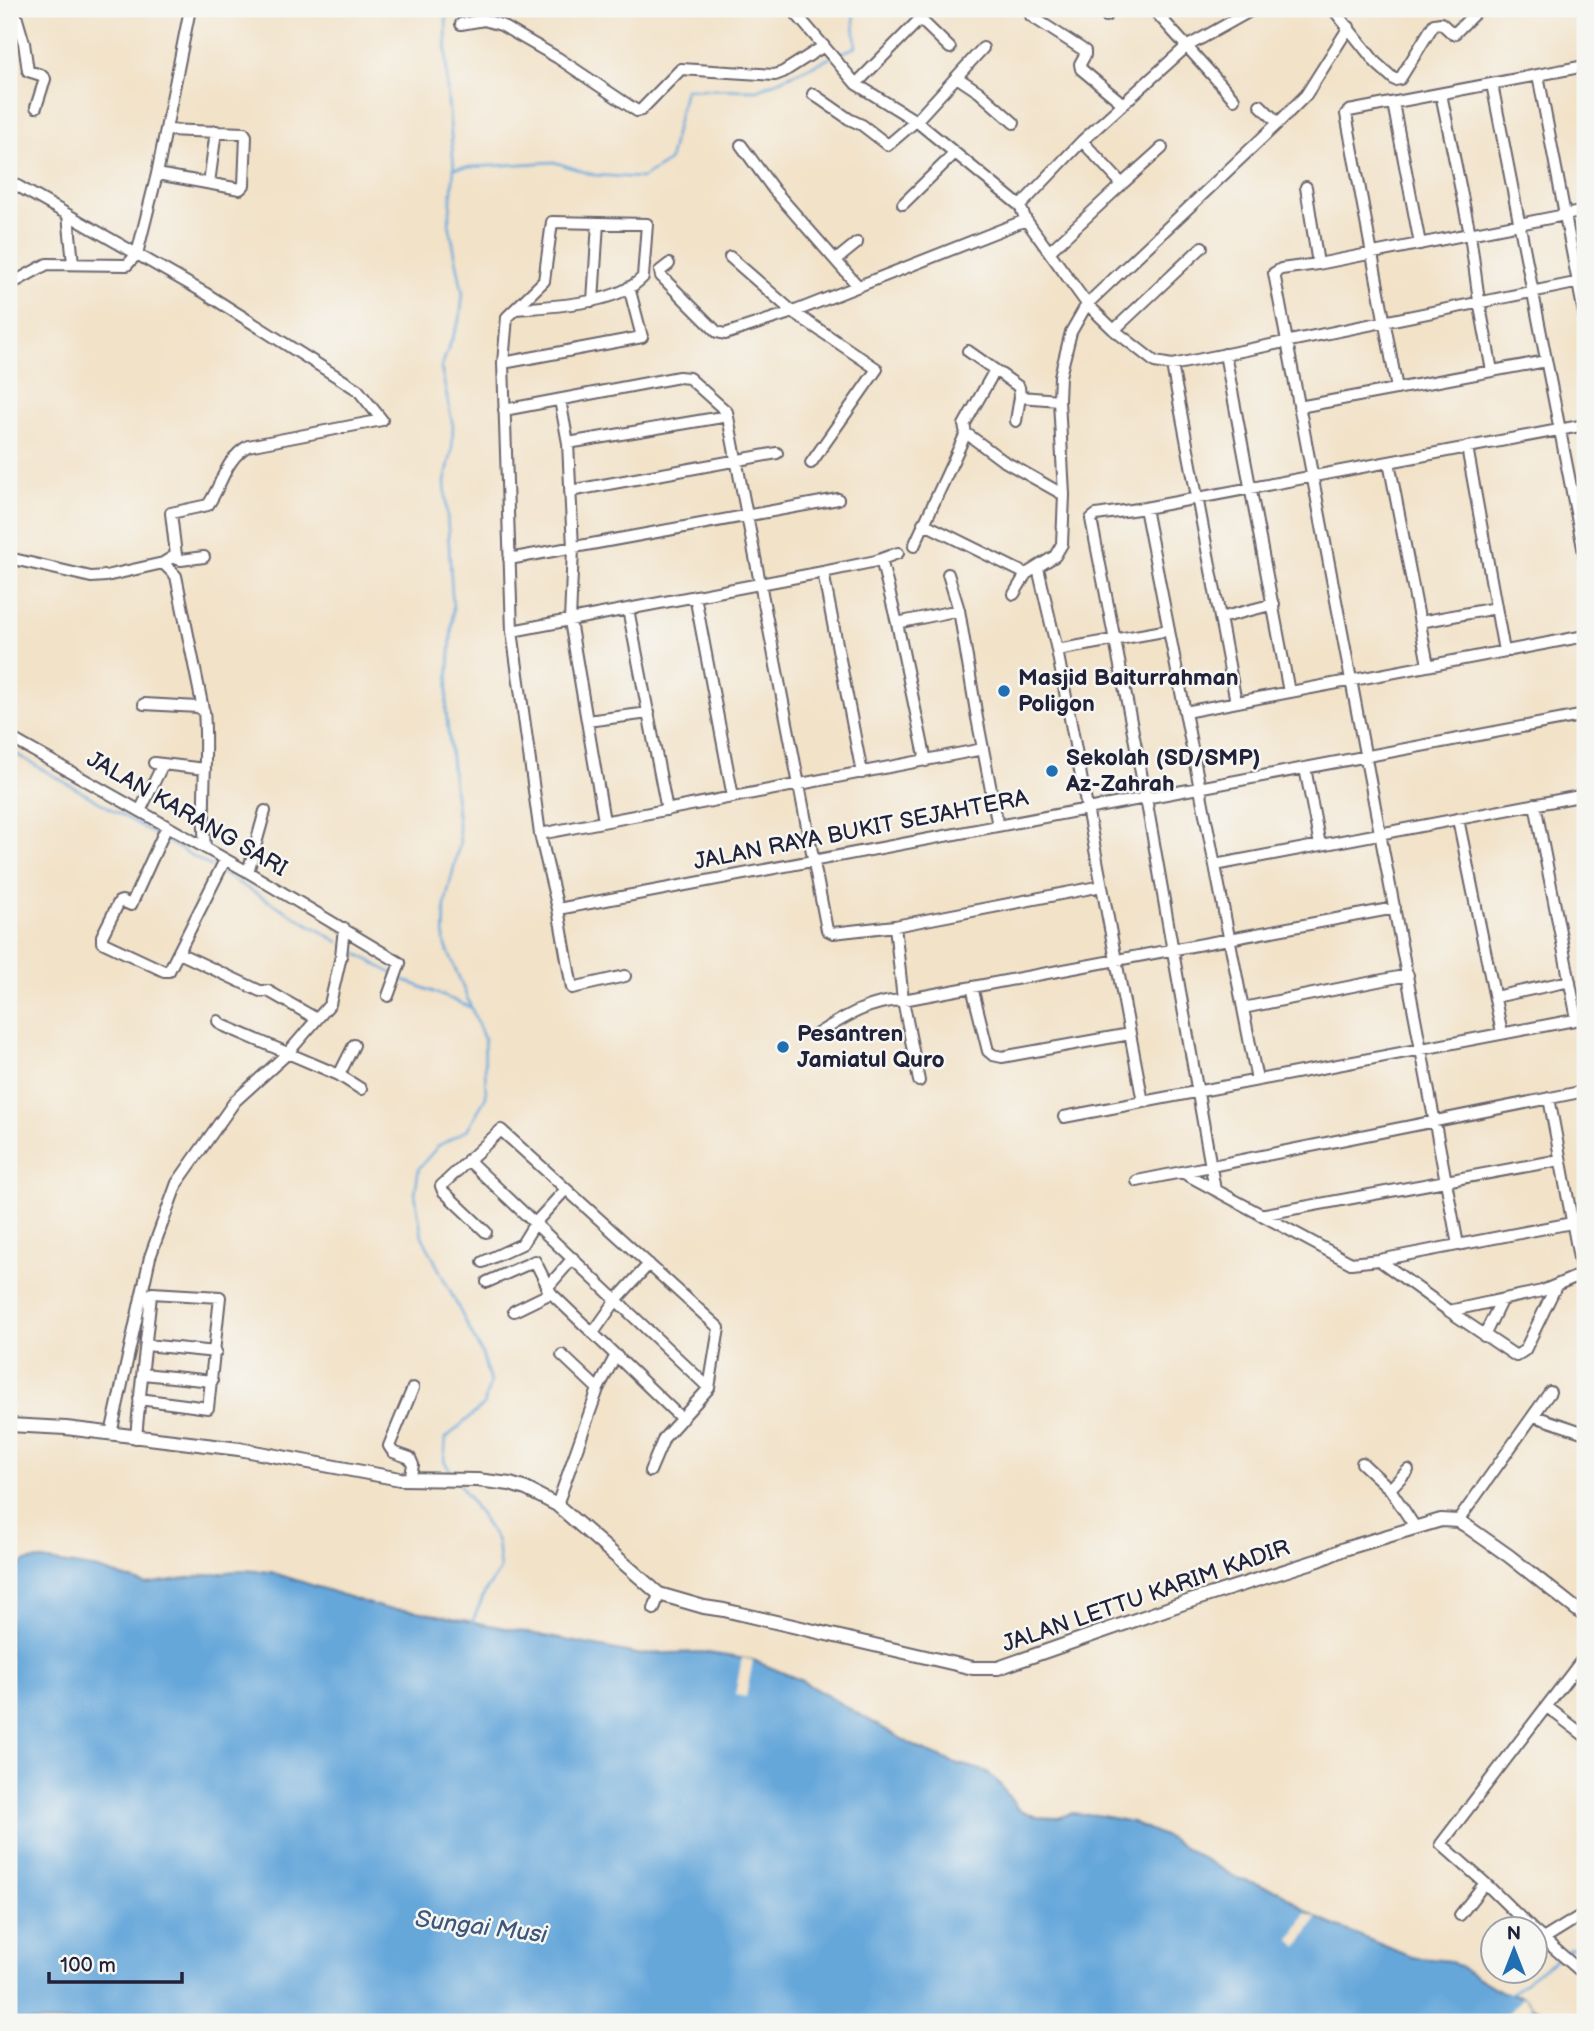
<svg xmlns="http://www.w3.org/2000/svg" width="1594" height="2031" font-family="'Balsamiq Sans',sans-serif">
<rect width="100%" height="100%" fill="#f6f6f2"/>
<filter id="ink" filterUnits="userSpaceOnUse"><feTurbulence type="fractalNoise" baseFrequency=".0143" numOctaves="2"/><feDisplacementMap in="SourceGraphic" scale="14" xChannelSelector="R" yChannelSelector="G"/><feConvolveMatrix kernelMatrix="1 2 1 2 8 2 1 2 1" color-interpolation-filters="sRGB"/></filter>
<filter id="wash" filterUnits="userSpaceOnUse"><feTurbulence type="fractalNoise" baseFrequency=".00686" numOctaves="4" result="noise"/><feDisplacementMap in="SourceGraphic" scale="28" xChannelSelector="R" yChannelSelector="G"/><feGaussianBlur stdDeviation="1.57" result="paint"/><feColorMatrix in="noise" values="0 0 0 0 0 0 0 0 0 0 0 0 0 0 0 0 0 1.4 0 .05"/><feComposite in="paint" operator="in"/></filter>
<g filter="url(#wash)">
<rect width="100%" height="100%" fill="#f2e2c8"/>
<path fill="#66a7da" stroke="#44648a" stroke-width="2" d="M42,1560L98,1569L145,1584L242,1570L271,1572L383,1608L417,1611L637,1654L702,1652L753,1660L800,1680L916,1747L955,1763L985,1771L998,1782L1018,1809L1037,1817L1058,1818L1071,1813L1097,1815L1132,1822L1166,1837L1239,1879L1279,1891L1317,1918L1411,1957L1450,1961L1497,1989L1523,1997L1532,2006L1560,2022H9V1572L26,1561Z"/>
<path fill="#f2e2c8" d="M742,1658L753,1660L746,1697L735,1695Z
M1306,1913L1317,1918L1298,1948L1290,1940Z
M1523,1997L1532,2006L1517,2022H1500Z"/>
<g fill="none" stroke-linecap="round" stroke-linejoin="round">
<path stroke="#66a7da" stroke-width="2.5" d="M446,9L447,90L454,168L449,223L463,294L460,318L441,368L453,426L452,450L445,482L453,609L446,711L460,842L445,904L444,941L484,1039L486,1097L467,1130L438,1146L419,1168L415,1193L422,1236L482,1354L490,1382L484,1405L446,1438L444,1461L453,1475
M983,9H998
M836,55L856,47L853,9
M456,168L554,162L594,175L642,178L669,161L685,89L757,90L830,58
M9,750L158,836
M163,839L215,869
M221,873L339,942
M344,946L393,974
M399,978L470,1007
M459,1483L497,1541L500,1570L485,1592L471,1625
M1565,1952L1571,1948L1585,1949
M1509,1994L1560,1956"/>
</g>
</g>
<g filter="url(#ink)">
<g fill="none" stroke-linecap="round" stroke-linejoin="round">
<g stroke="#6b656c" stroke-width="14">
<path id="minor" d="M14,9L24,43L28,71L41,75L45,79L36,107
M792,9L856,84L916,121L1020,206L1026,220L1087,304L1114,330L1155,362L1172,365L1585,281
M1153,9L1234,99
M1333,9L1376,63L1395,80L1400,79L1434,24L1441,23L1453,34L1455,33L1479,9
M1031,16L1085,51V55L1080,64L1081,69L1122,103
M1106,16L1113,9
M461,24L484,20L501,25L558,58L637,111L641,110L681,69L775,75L783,72L824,46
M1538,75L1585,319
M958,78L979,92L1014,123
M856,84L920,19L950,48
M1492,84L1585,558
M813,94L849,119L862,125L888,145L916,121L983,48
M1441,94L1470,234L1479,301L1492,371
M1393,103L1420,244
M1278,123L1306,95L1349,27
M741,145L774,190L858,286
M157,174L240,189L244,185L246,136L244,133L166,130
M9,181L205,293L358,390L382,420L248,446C225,459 222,485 208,505L171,513L176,555L163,563L106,576L91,577L9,558
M209,183L216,131
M1122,184L1162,148
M1306,187L1318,264
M903,204L955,153
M1020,206L1082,141L1186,47L1254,9
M68,215L73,263
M1050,251L1122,184L1082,141
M730,257L793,312L877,369L811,463
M836,260L857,243
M669,264L660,271L661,276L717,332L725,334L793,312L1026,220
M9,285L47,264L127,265L137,254L157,174L190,9
M593,301L598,223
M516,309C552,306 617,305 643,277L647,224L552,222L544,281L507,317L503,363L512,631L540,834L558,909L572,988L625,976
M1114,330L1202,247
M1225,354L1289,692
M503,363L642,337L629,287
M1172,365L1236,702
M995,370L1019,387L1020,397L1016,421
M1397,389L1346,114L1349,111L1585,66
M1020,397L1059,400
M560,400L568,443L573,548L570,621L604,821
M1299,407L1546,361
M504,410L679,377L689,378L727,412L827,930L833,933L895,926L1102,886
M966,433L1002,460L1064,495
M568,443L728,416
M1467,447L1504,651
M1389,462L1428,665
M570,491L777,453
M1145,508L1257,1080
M923,523L1026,574
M914,546L966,433L964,425L995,370L968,351
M174,558L181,560L204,557
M509,559L838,499
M881,559L897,623L926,761
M163,563L176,576L203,709
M1038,568L1057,650L1143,1102
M823,572L862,773
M948,574L959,610L977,718L998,826
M1014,594L1026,574L1055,556L1062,544L1064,495L1059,400L1060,376L1071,332L1087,304L1278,123L1260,105
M695,596L733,797
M628,609L667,810
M1220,618L1274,604
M1420,622L1496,608
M897,623L959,610
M512,631L823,572L876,561L898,553
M1057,650L1169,630
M144,704L198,707L204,711C208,756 201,802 205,848
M1185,712L1585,636
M587,721L649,713
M9,737L248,872L400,963L388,996
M154,763L205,769
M1305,768L1320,845
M1535,804L1577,1019
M140,811L163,764
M1458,819L1502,1033
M167,826L131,905L122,901L119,902L102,936V942L164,971H169L225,860
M540,834L983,749
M1215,865L1585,795
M248,872L265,811
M558,909L1585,715
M895,926L903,1000L919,1081
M179,953L260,991H268L317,1019
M972,987L988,1051L993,1055L1002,1057L1130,1034
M1495,997L1570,981
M1243,1008L1408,975
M218,1021L222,1025L339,1075L361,1089
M814,1036C843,1018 868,1001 903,1000L1395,908
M339,1075L354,1045
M1549,1098L1582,1274
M1064,1117L1585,1018
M468,1160L709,1388
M1182,1172L1351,1263L1379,1260L1572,1223
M1137,1181L1585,1091
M1215,1190L1146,798L1091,519L1096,515L1145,508L1585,425
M1260,1215L1560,1160
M486,1232L443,1191L441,1186L501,1130L719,1328L709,1388L664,1438L650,1471
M1458,1245L1274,273L1281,269L1318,264L1585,211
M1379,1260L1449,1311L1516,1356L1525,1350L1556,1286
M483,1262L522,1244L535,1223L566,1189
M487,1282L535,1261L551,1293L682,1419
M547,1288L573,1258
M514,1311L551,1293
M1449,1311L1542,1291L1585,1273
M593,1333L617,1299L649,1264
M1484,1336L1501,1301
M146,1345L216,1352
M562,1355L598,1389
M143,1374L212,1381
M1534,1416L1585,1433
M111,1434L150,1257L177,1183L235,1101L287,1054L330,1004L341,956L344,928
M136,1438C140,1390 146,1343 151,1295L152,1293L220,1297L208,1408L139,1399
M1362,1463L1390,1489L1415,1527
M410,1480L413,1465L410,1458L393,1452L389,1446L413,1388
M1390,1489L1408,1470
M557,1505L598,1389L616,1355
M1458,1521L1550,1392
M654,1609L659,1594
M1547,1707L1585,1736
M1460,1915L1485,1883
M1533,1930L1485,1883L1441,1844L1585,1656
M1534,1931L1585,1975
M1543,1939L1585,1913"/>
</g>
<g stroke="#6b656c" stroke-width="16">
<path id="tertiary" d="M9,1425L66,1428L239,1449L400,1479L477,1480L510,1484L526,1489L557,1505L659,1594L704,1607L724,1610L973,1668H998L1181,1604L1319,1560L1344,1549L1441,1520L1458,1521L1465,1525L1509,1556L1585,1616"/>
</g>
<use href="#minor" stroke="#fff" stroke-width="10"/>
<use href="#tertiary" stroke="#fff" stroke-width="12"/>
</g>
</g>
<g fill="#1f6fb2" stroke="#f6f6f2" stroke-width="2.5">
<circle cx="1004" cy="691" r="7"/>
<circle cx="1052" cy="771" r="7"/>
<circle cx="783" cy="1047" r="7"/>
</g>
<g text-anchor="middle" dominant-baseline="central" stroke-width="5" stroke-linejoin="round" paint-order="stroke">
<g font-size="23" font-weight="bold" fill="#22223b" stroke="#f6f6f2" text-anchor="start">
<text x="1018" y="678">Masjid Baiturrahman<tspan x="1018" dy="26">Poligon</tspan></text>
<text x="1066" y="758">Sekolah (SD/SMP)<tspan x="1066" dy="26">Az-Zahrah</tspan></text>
<text x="797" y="1034">Pesantren<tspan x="797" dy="26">Jamiatul Quro</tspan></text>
</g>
<g font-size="23" fill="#22223b" stroke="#f6f6f2">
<text transform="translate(187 814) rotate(30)">JALAN KARANG SARI</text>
<text transform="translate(861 830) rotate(-11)">JALAN RAYA BUKIT SEJAHTERA</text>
<text transform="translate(1146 1596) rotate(-19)">JALAN LETTU KARIM KADIR</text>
</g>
<g font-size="24" font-style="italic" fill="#3d577b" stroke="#f6f6f2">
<text transform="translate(481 1927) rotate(7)">Sungai Musi</text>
</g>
</g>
<rect width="1594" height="2031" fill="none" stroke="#f6f6f2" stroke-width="35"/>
<g transform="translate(1514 1950)"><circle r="33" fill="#f6f6f2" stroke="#a1a1a9" stroke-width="2"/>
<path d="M0-5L12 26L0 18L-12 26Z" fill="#1f6fb2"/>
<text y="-10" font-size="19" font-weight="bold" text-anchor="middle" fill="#22223b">N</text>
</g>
<path d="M49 1972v10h133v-10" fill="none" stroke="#22223b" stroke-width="3.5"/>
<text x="60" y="1972" font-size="21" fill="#22223b" stroke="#f6f6f2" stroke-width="5" paint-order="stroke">100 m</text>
</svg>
